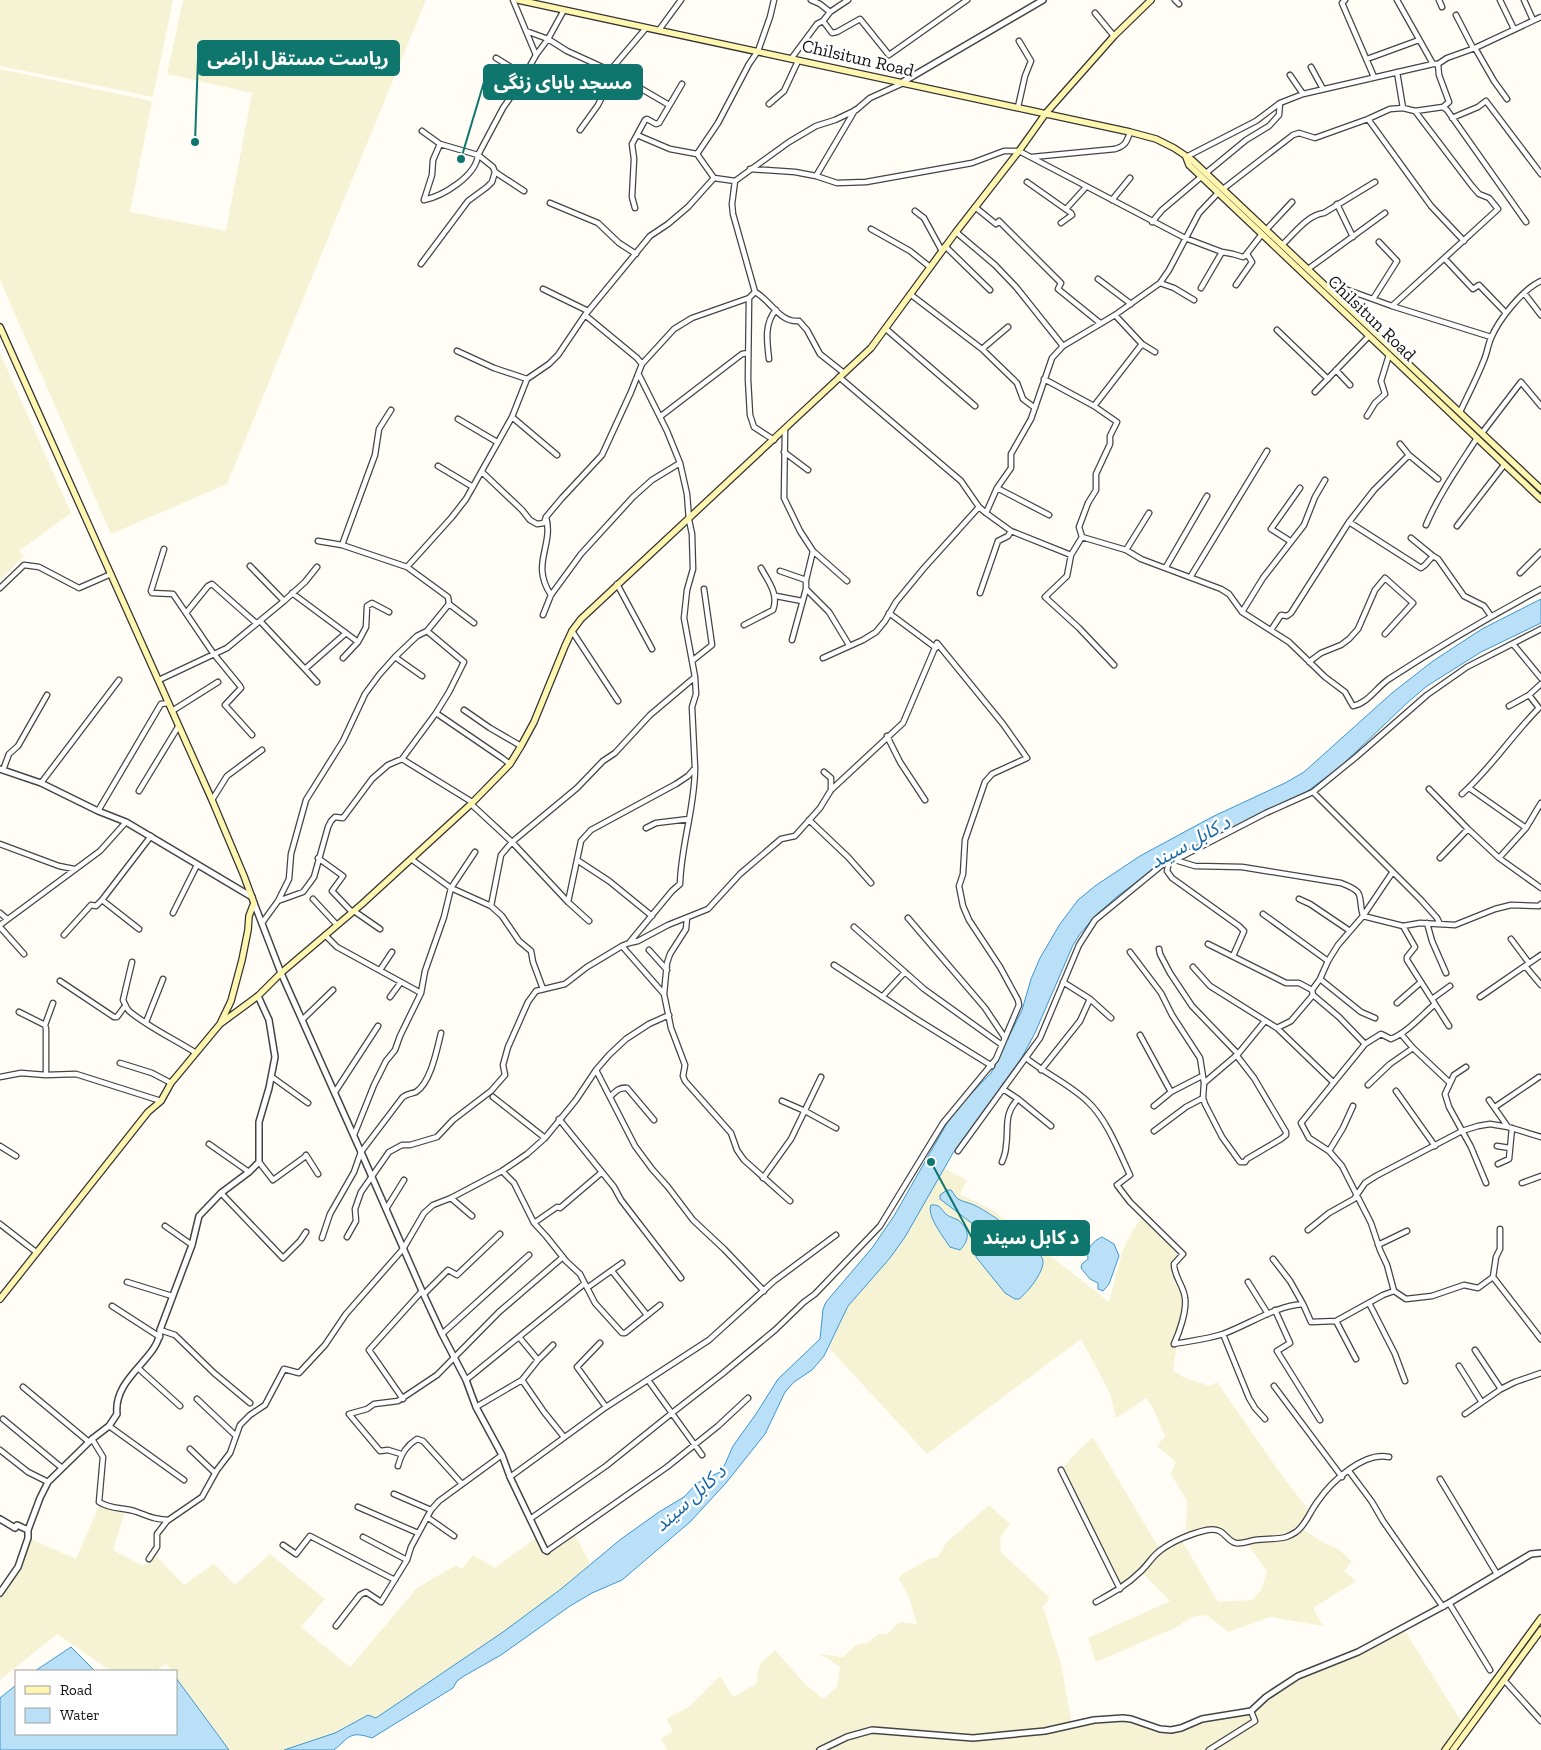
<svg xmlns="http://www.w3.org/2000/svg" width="1541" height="1750" font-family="'Zilla Slab','Noto Sans Arabic',serif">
<rect width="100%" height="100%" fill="#fffdf5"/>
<path fill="#f6f3d4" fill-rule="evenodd" d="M0,0H173L153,97L0,66Z
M183,0H426L227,484L111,534L0,280V69L152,101L130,212L226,231L252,93L167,74Z
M0,353L71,513L19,551L24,556L0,580Z
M944,1168L967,1180L960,1194L994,1211L1109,1302L1123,1249L1133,1230L1145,1214L1179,1257L1172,1269L1175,1283L1184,1299L1173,1370L1183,1377L1210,1386L1217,1382L1280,1473L1308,1509L1301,1528L1319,1540L1340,1550L1352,1562L1344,1571L1356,1581L1313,1608L1323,1626L1270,1617L1228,1632L1207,1615L1192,1617L1175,1628L1096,1662L1088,1638L1170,1601L1141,1572L1120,1589L1061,1470L1073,1456L1093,1437L1160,1550L1181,1539L1218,1602L1252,1600L1262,1589L1267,1571L1246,1542L1236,1543L1224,1533L1208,1530L1188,1536L1186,1530L1187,1501L1171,1474L1176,1462L1157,1446L1165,1436L1153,1408L1146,1398L1116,1418L1110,1393L1081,1339L927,1454L829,1348L848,1306L898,1248ZM954,1193L958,1199L977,1206L1001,1220L1034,1247L1040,1253L1043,1260L1030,1286L1022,1296L980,1264L976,1257V1249L982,1239V1235L978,1228L940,1199ZM942,1208L948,1215L959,1221L945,1239L933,1220Z
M100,1504L124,1514L113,1550L143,1566L156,1556L184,1585L214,1564L235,1585L270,1554L325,1599L301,1627L350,1667L417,1588L456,1565L462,1569L473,1555L495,1568L536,1538L547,1554L575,1535L590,1563L569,1584L503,1632L376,1718L346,1726L335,1733L284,1750H229L176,1678V1671H171L166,1664L155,1671H111L57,1634L0,1680V1593L18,1567L28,1538L76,1559Z
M989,1505L1010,1524L1000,1538L1001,1552L1049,1597L1048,1601L1043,1606L1061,1664L1072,1724L1123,1718L1171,1730L1202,1719L1246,1712L1298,1676L1326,1666L1403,1628L1465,1727L1448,1750H667L661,1739L673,1731L666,1719L689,1707L720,1676L733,1697L756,1684L760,1664L775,1650L805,1684L823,1699L837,1687L840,1667L820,1654L843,1657L856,1645L867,1643L879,1634H887L900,1622L917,1624L909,1597L899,1579L901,1575L929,1559L938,1557L946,1543Z"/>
<path fill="#b9e0f7" stroke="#3f96cf" d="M1541,599V623L1481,652L1427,686L1407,703L1340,767L1305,793L1297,798L1260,814L1159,865L1119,895L1096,915L1080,934L1073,945L1035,1033L1021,1059L953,1153L905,1237L890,1258L848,1306L824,1356L812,1370L794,1382L785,1392L765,1434L726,1483L690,1522L622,1580L592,1593L570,1606L501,1655L464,1676L457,1681L453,1688L372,1738C349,1730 349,1738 334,1750H284L335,1733L368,1715L376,1718L503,1632L561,1589L621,1539L659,1512L684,1497L697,1483L722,1471L733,1446L756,1414L778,1379L820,1339L823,1309L826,1302L872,1248L894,1216L947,1123L966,1099L991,1073L1022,1010L1031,979L1040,958L1060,924L1078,900L1095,886L1140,856L1212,817L1285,783L1304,772L1392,693L1433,661L1482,629Z
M947,1190H951C954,1193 955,1197 958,1199C963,1202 971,1203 976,1206C989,1212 1042,1248 1043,1261C1044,1272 1028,1292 1019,1299H1015L1005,1293L976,1257V1249L982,1239V1235L978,1228L940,1199V1195Z
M931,1205C941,1204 941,1210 947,1215C950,1217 954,1218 958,1220C970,1229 970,1240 960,1250L950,1247C944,1238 926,1215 931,1205Z
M1102,1237L1114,1244L1119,1256L1109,1284L1103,1291L1098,1289V1283L1090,1279L1081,1268L1082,1264L1088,1259C1086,1249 1093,1241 1102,1237Z
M71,1647L95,1671H35Z
M176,1678L229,1750H0V1698L16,1685V1734H176Z"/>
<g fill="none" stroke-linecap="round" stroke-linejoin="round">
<g stroke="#444" stroke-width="7">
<path id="minor" d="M513,0L536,55
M811,0L820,4L830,12
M1175,0L1179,4
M1345,0L1342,3L1374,77
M1397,0L1433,64
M1439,0L1442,7
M1500,0L1514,29
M1524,0L1533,20
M1095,13L1114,36
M1456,15L1473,48
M823,21L832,33L837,32L860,19L889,55L967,0
M659,30L681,0
M526,31L548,39L567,51L611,71L669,105
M1475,48L1494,81L1507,99
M496,58L525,76
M791,59L817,24L823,21L830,12L848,0
M1367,59L1419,40
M1438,64L1439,75L1449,102L1443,107
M1311,67L1323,89
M1397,72L1403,108
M1290,75L1303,94
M769,104L784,91L798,61
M1018,107L1025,76L1031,61L1019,41
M1452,118L1478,107L1486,101L1541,174
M1368,119L1431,206L1464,241
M580,130L598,105L609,83L613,67L646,28
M422,131L440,144L478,155L503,108L521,82L536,55L548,39L564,10
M637,135L670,149L697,154L714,178L735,181L789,142L816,126L835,120L856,110L870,98L901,84
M697,154L718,123L749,64L758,51L770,17L774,0
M1032,157L1115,149C1125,146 1127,142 1130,132
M1186,157L1256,121L1280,103L1303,94L1433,64H1438L1447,58L1475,48L1541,17
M750,169L795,172L816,176L837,183L866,182L972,163L1004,151H1019L1185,238L1222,252L1233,254L1243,257L1245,256L1262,234
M495,172L524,191
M1206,173L1246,140L1269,126L1279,115L1280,103
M816,176L855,110
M735,181L732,204L733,214L755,292L749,298L748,379L750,415L754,427L774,440
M1027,182L1071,213L1072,215L1061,223
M1223,189L1293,135L1299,133L1315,138L1368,119L1390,109L1403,108L1415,111L1443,107L1447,110L1526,222
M424,200L432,175L433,160L440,144
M1112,200L1130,178
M550,203L598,223L619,243L636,254
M1337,204L1353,237
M975,207L996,224L999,221L1061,283L1058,289L1100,323
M635,208L632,197L634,159L632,144L645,120L647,119L656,124L659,123L682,84
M1066,209L1086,187
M915,211L924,218L942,251
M1152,222L1162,210L1201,177
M871,229L910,251L930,267
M1266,230L1292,202
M956,232L995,265L1016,287L1063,346
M1282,245C1294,234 1307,215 1324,213L1375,182
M945,246L990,290
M1445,259L1473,289L1479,285L1506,313
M421,264L468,201L487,187L492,182L495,172L493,167L478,155C476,176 443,196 424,200
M1308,269L1385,213
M1098,279L1131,304
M1160,283L1174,288L1194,300
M1236,285L1252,262L1247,254
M1327,287L1331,285H1334L1392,306L1491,337
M1201,288L1222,252
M543,289L588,311
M755,292C771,300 779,323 799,321L807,330L820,354L844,373
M1524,293L1541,315
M910,294L982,349L1017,383L1023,399L1035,408
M1373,299L1397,261L1379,242
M1392,306L1498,209L1489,198L1479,194L1472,186L1415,111
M1115,315L1142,344L1155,352
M886,329L975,406
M1277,330L1328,379
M982,349L1008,327
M457,351L494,368L527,379
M769,359C767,342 764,323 776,310
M642,364L674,329L692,318L749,298
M1336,370L1350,385
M839,377L961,481L979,507L986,513L1011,531L1071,555
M1044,379L1094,406L1117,422L1110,436V444L1096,474V490L1088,503L1079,527L1082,537L1071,555L1067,576L1045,597L1079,628L1114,665
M1315,392L1369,336
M1094,406L1142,344
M1460,412C1468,395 1477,378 1484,360C1487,353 1488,345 1491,338C1499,319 1523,289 1541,281
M661,416L742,354L748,353
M1367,416L1375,403L1385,394L1381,381L1389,355
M512,417L557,455
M458,419L497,442
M785,430L784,498L800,531L813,551L847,581
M1482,433L1521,382L1541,406
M1400,444L1409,455L1438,479
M784,452L808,470
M438,466L473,487
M482,472L522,510L530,520L537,524L544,523L546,517L562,498L602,455L631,392L642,364L637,358L585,315
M997,488L1049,515
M986,513L997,488L1011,468V454L1031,419L1052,358L1063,346L1115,315L1160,283L1169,270L1199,213L1218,193
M546,517C554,546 530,564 551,595
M1349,522L1421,568L1425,565L1433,556L1438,559L1464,596L1484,606L1491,616
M1426,525C1439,494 1459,466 1477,438
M1457,526L1504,465
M1082,537L1126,550L1141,559L1221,589L1229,594L1242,612L1289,642L1325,677L1345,692L1353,706C1368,703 1376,688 1389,679C1438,647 1489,617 1541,589
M1411,538L1433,556
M318,541L342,545L407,567L448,597L449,604L474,623
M1290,541L1271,529L1300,488
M342,545L375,455L379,429L391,410
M164,549L151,591L152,593L173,594L213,653L240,686L241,688L225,705L252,735
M1126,550L1149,513
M250,566L284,601
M407,567L452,517L466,499L512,417L527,379L549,364L558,355L585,315L650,236L668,224L688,207L714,178
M1166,567L1207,496
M780,571L806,580
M1520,573L1541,552
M1191,576L1267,451
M617,584L652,649
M0,588L24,565L39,567L79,588L111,574
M806,589L829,612L849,645
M292,593L358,642
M980,593L998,541L1008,536L1011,531
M776,596L802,601
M1242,612L1263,578L1304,525L1315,497L1325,480
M186,613L208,586L212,584L256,623
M889,613L936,648
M543,615L551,595L581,554L633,497L652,480L680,463
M260,621L317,682
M744,625L773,610C779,594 768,581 761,568
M1271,630L1281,615L1287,616L1291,613L1349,522L1374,490L1409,455
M572,631L618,701
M792,640L806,589V580L813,551
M1513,644L1541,678
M395,657L422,676
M343,658L358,642L366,627L367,606L372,603L389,612
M823,658L863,640L876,632L885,621L896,602L924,568L979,507
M692,661L712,645L704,589
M1309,662L1321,653L1341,645L1349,639L1358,629L1375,590L1385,578L1413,603L1385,634
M305,669L346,633
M159,680L227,648L284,601L305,582L317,567
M1509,706L1529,695L1541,684
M464,710L490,728L521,746
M172,711L218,682
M436,713L502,758L510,764
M887,736L900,762L925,800
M402,759L472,802
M3,770L9,754L18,746L47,695
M824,772L831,778V790
M41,783L119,680
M1469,788L1526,828
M1429,789L1468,829L1499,858L1541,888
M139,791L178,727
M1313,792L1421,900L1437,918L1440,924
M1462,794C1491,768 1512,735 1539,708L1529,695
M212,800L227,776L262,750
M471,804L512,842L568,902L589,921
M98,811L161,704L168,703
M809,820L848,857L871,883
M646,828L656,823L689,819
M0,844L59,866L74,869
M318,858L343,876L332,891L352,912
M1440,858L1468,829
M1499,858L1526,828L1541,803
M411,859L451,888L491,906L502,916L519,941L531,951L533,962L543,989
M577,860L609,881L652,916
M1175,860L1195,866L1242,867L1341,883C1367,893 1357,895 1363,916
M1169,862L1167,871L1172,878L1239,926L1244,931L1233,956
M313,899L337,925
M1299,899L1310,904L1350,931
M102,900L139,929
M278,901L303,892L309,884L314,877L328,827L331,821L335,817L343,818L372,779L388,765L402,759L436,713L449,692L464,662L427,631
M568,902L581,841L591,830L676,784L688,776L695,768L692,707L696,694L695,677L684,618L687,590L693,569L692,534L689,520L687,494L680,463L667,431L639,375
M491,906L501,855L512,842L577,788L603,761L615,753L650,715L695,677
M354,911L380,929
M0,913L7,919
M173,913L197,865
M1263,914L1328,961
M1363,916L1403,926L1420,923L1455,925L1495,909L1511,905L1539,906L1541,904
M687,918L686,929L670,954L667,963L664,994L671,1028L685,1065L683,1076L685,1081L731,1133L737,1150L744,1160L790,1201
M908,918L985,1008L1005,1038
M262,923L278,901L289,879L291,854L306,800L343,741L365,694L379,675L395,657L417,636L427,631L449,604
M1427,923L1432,941L1446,973
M0,925L100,851L126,822
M1403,926L1415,947L1407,957V960L1449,1026
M0,927L24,954
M854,927L924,989L1002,1045
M64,935L91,905L96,906L102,900L151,836
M325,935L337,947L421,993
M1511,939L1529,963
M629,943L672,891L680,884C681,845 695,807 695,768
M1208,944L1286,983H1299L1312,990
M622,946L664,994
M649,950L667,970
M1130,952L1161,993L1172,1015L1200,1058L1204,1083L1203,1098L1205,1104L1222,1137L1240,1162H1245L1247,1159L1281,1139L1286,1135V1132L1254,1078L1237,1056L1238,1054L1192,1006L1170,973L1160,954L1159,949
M132,962L123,1000C125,1004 126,1008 129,1011C148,1027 174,1039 196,1053
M834,965L913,1017L992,1066
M1525,966L1541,985
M1193,967L1210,986L1277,1028L1333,1082
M380,970L392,952
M1320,979L1361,1012L1375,1018
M60,981L114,1017H117L125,1006
M1063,982L1090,999L1111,1018
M1313,995L1339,1017L1365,1044
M390,997L401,982
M882,997L905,972
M1480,997L1541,955
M1432,999L1450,986
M1397,1003L1421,982
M1435,1004C1421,1016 1408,1032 1391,1039L1381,1034L1365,1044L1301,1123L1309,1138L1329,1151L1342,1166L1371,1223L1380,1250L1387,1265L1394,1291L1406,1299L1432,1296L1464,1285L1478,1288L1493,1277L1496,1257L1500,1249V1229
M19,1012L45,1025
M302,1020L333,990
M146,1022L163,979
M1277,1028L1291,1021L1313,995L1312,990L1320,979L1328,961L1338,945L1363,916L1392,873
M1401,1034L1413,1048L1450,1083
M1140,1035L1171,1092
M1026,1058C1046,1074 1069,1084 1087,1101C1107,1119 1119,1152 1130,1175L1117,1185L1130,1202L1183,1254L1174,1264C1174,1277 1184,1286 1185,1298C1187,1311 1179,1333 1174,1344
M120,1063L152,1073L171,1083
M1466,1067L1454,1075L1445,1094L1449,1107L1471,1147L1486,1183
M596,1070L635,1146L652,1169L668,1187L693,1220L724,1249L764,1291
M1041,1070L1080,1021L1090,999
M46,1075V1029L45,1025L53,1003
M0,1077L21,1073L46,1075L76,1074L161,1101
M272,1077L308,1103
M1204,1083L1238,1054L1265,1021
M1368,1085L1390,1064L1413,1048
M1003,1089L1018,1099L1051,1126
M1396,1091L1435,1146
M335,1092L378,1026
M493,1097L545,1138
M610,1097C615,1092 619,1087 627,1088L654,1120
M1489,1100L1508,1127
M782,1101L805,1111L836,1128
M1154,1106L1171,1092L1202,1076
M1495,1107L1539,1077
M559,1119L614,1187L621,1200L681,1278
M1154,1131L1186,1107L1203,1098
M354,1135L374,1085L386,1061L395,1050L400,1036L421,993L425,971L444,917L451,888L475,852
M209,1144L249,1172
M0,1146L16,1156
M1497,1146L1510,1148
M958,1151L1040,1038L1079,945L1095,920L1162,865L1175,860L1266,813L1313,792L1356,757L1427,695L1467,667L1541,629
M1329,1151L1343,1128L1353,1106
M306,1155L318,1174
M259,1162L273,1180L306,1156
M1002,1162C1004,1157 1006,1151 1006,1146C1009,1127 1003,1115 1018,1099
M1498,1164L1509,1159L1512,1128
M502,1171L514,1183L534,1223L546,1236L566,1261L580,1274L595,1303L622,1333H625L660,1305
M763,1178L791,1139L821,1077
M1522,1183L1541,1176
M221,1193L283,1258L300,1241L306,1232
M451,1198L472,1216
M386,1209L404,1180
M534,1223L557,1207L560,1208L601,1173
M0,1224L36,1252
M165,1226L192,1245
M1308,1230L1329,1213L1354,1199L1365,1183L1376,1176L1462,1131L1478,1126L1490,1124L1508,1127L1541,1137
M347,1237L356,1221L355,1209L361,1192L389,1152L402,1145H410L437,1137L453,1120L491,1091L505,1075L503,1065L508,1047L528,1002L536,991L565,984L587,967L622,946L629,943L638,941L668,925L708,909L740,874L781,839L795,836L820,808L831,790L903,723L937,643L1003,724L1027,758L992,774L985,782L965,840L963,874L959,886L963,906L969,920L1000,967L1018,1000L1019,1005L996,1059L943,1123L880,1226L815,1294L804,1302L775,1330L722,1374L672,1413L606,1466L530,1519
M322,1238L330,1214L354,1172L361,1152L402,1098C406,1094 411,1094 416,1092C431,1082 437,1049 441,1033
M1378,1245L1407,1231
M1273,1259L1290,1281L1303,1304
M612,1271L647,1315
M1493,1277L1541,1339
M127,1282L172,1296
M1248,1282L1268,1314
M587,1288L622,1263
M424,1294L448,1270L457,1275L500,1234
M1369,1303L1395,1354L1405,1381
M112,1306L160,1337
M1275,1310L1290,1343L1277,1351L1320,1420
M1336,1321L1356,1359
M160,1330L175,1335L214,1373L250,1403
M442,1334L529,1255
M1223,1334L1249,1398L1255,1408L1265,1419
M519,1337L538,1360
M600,1343L577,1367L606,1407
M1174,1344C1190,1341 1208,1339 1223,1334C1250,1324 1275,1306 1303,1304L1311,1322L1336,1321L1383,1295L1394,1291
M1475,1350L1501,1389
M1459,1366L1481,1401
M138,1368L180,1406
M466,1380L584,1284
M522,1380L544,1412L564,1437
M648,1380L702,1455
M1274,1386L1342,1477
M23,1387L89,1442
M197,1399L236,1436
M403,1399L369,1350L422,1291
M476,1407L522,1380L538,1360L553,1345
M1465,1414L1501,1389L1515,1382L1541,1373
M3,1419L62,1468
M109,1426L184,1480
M92,1439L103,1457L99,1502C112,1510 123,1507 137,1512C151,1517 153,1519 168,1520
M190,1449L215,1473
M0,1450L28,1472L48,1482
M401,1454L388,1450L380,1451L349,1414L367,1409L374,1404L398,1401L437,1375L499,1312L563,1257
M398,1466C401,1454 406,1446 417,1439L423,1441L462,1484
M1061,1470L1120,1589
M1349,1471L1372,1502L1383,1521L1443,1607
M510,1477L606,1407L709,1340L774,1281L836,1235
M1440,1479L1497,1574
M394,1494L431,1510
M358,1507L418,1533
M427,1517L454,1536
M363,1537L407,1560
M283,1545L296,1554L310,1536L395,1580
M547,1551L667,1467L718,1426L748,1398
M149,1559L157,1547V1534L167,1521L202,1497L217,1470L230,1453L240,1425L250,1415L265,1405L284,1369L299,1373L325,1345L346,1314L403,1249L424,1213L433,1205L451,1198L502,1171L527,1154L545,1138L576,1100L596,1070L609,1055L626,1039L649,1024L669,1015
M1096,1602C1112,1593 1127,1585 1140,1572C1148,1565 1153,1555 1161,1550C1173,1541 1192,1533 1207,1530C1226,1527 1225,1541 1236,1543C1243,1544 1249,1541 1255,1540C1265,1538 1276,1540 1286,1537C1289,1536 1293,1534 1296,1532C1306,1525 1310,1511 1318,1501C1331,1482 1364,1451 1389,1457
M1449,1603L1490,1670
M336,1626L360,1595L366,1592L381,1602L407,1560L411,1547L431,1510L439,1501L502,1455
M1504,1680L1541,1721
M1209,1750L1255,1721L1251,1711"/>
</g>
<g stroke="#444" stroke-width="8">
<path id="tertiary" d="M901,83L1043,0
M0,769L41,783L98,811L126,822L252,897
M254,903L281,973L361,1152L422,1291L442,1334L466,1380L476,1407L502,1455L510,1477L545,1550L547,1551
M0,1519L15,1528L17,1525L28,1530
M0,1593L18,1567L28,1538V1530L40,1498L48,1482L92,1439L109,1426L117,1414C113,1377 160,1358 160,1330L192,1245L199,1216L221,1193L249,1172L259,1162V1122L269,1088L275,1057L269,1020L258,996
M820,1750L847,1737L872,1730L973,1738L1045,1731L1094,1720L1123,1718L1131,1719L1160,1729L1171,1730L1181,1728L1202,1719L1251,1711L1266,1697L1298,1676L1358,1652L1449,1603L1531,1554L1541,1553"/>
</g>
<g stroke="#333" stroke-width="8">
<path id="secondary" d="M518,0L1130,132L1156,139L1174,148L1192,160L1541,489
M1186,157L1189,165L1541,499
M0,327L212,800L244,876L254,903L249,916L248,930L242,960L231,1001L220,1024L171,1083L161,1101L148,1112L0,1299
M220,1024L258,996L281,973L362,904L471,804L510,764L521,746L534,722L565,646L572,631L581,619L871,348L956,232L1019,151L1046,113L1114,36L1151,0
M1445,1750L1541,1618
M1453,1750L1541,1630"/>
</g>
<use href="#minor" stroke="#fff" stroke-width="4.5"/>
<use href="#tertiary" stroke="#fff" stroke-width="5"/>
<use href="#secondary" stroke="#fff6b0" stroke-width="5.5"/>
</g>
<g text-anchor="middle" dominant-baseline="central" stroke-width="5" stroke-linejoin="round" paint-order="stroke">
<g font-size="18" fill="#111" stroke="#fff">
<text transform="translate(858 58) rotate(13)">Chilsitun Road</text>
<text transform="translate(1372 318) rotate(44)">Chilsitun Road</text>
</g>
<g font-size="19" font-style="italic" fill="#1768a6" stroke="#fff">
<text transform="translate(1190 842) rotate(-29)">د کابل سيند</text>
<text transform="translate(690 1498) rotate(-42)">د کابل سيند</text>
</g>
</g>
<path fill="none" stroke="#0f766e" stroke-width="2" d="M195 142L198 58M461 159L484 82M931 1162L972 1238"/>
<g fill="#0f766e" stroke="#fff" stroke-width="2">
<circle cx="195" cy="142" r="5"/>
<circle cx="461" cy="159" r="5"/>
<circle cx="931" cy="1162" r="5"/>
</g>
<g fill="#0f766e" stroke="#0f766e" stroke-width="2">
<rect x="198" y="41" width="201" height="34" rx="5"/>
<rect x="484" y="65" width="158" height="34" rx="5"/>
<rect x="972" y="1221" width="117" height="34" rx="5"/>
</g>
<g font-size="19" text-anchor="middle" font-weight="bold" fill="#fff">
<text x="298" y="65">ریاست مستقل اراضی</text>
<text x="563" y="89">مسجد بابای زنگی</text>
<text x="1031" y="1244">د کابل سيند</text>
</g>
<rect x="15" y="1670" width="162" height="65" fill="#ffffff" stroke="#a0a0a0"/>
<rect x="25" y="1686" width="25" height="8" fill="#fff6b0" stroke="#a0a0a0"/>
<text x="60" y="1695" font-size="15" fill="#111111">Road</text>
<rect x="25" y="1708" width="25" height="15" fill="#b9e0f7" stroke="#a0a0a0"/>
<text x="60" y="1720" font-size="15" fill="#111111">Water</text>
</svg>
